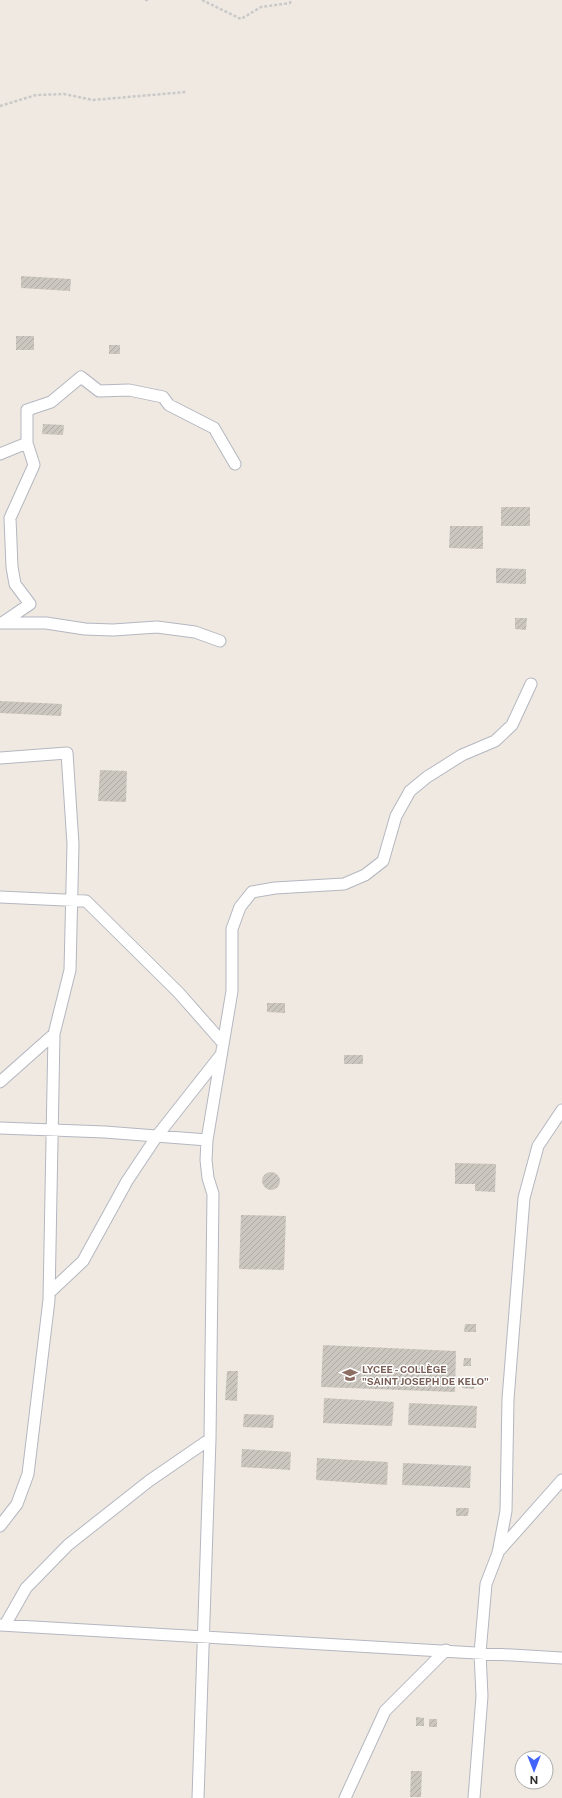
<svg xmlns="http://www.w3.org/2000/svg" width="562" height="1798" font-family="'Public Sans',sans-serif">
<defs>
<pattern id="building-hatch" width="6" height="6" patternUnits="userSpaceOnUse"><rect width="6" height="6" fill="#cbc7bf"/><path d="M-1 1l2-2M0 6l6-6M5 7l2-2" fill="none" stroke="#afaba4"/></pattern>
</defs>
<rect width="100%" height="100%" fill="#efe9e1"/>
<path fill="url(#building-hatch)" d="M21,276L71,279L70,291L21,288Z
M16,336H34V350H16Z
M109,345H120V354H109Z
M43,424L64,425L63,435L42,434Z
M501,507H530V526H501Z
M450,526H483V549L449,548Z
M496,568L526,569V584L496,583Z
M515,618H527L526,630L515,629Z
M0,701L62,704L61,716L0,713Z
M100,770L127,771L126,802L98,801Z
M267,1003H285V1013L267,1012Z
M344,1055H363V1064H344Z
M455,1163L496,1164L495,1192L475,1191V1184H455Z
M262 1181a9 9 0 1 1 18 0a9 9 0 1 1-18 0Z
M241,1215L286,1216L284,1270L239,1269Z
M465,1324H476V1332H464Z
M323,1345L456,1351L455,1392L321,1387Z
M464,1358H471V1366H463Z
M227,1371H238L237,1401L225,1400Z
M462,1380H474V1389L462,1388Z
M324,1398L394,1402L392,1426L323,1423Z
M409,1403L477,1406L476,1428L408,1425Z
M244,1414L274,1415L273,1428L243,1427Z
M242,1449L291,1452L290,1470L241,1467Z
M317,1458L388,1462L387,1485L316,1480Z
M403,1463L471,1466L470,1488L402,1485Z
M456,1508H469L468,1516H456Z
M416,1717L424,1718V1726H416Z
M429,1719H437V1727H429Z
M411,1771H422L421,1797H410Z"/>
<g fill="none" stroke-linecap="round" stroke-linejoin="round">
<g stroke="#b4b7c1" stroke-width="13">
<path id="minor" d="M0,454L27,443V410L51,402L81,377L99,391L129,390L163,397L169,405L214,428L235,464
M0,623H46L85,629L113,630L157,627L195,632L220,641
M2,623L30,604L15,584L12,567L10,518L34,465L27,443
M0,758L67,753L73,844L70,970L54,1034
M0,897L86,901L179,993L223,1043
M0,1082L54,1034L49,1300L28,1474L17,1504L0,1526
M0,1128L105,1132L207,1140
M49,1293L83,1261L127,1181L157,1136L220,1056
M498,1552L562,1480
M0,1625L562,1658
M5,1625L26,1588L68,1545L149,1481L210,1439
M198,1798L210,1439L213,1194L208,1178L206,1160L207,1140L232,991V929L240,907L252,892L275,888L344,884L365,875L383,861L396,816L410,791L427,777L462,755L495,741L512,725L531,684
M345,1798L385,1711L446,1650
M474,1798L482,1696L480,1653L486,1584L498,1553L506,1511L508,1399L524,1198L538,1146L562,1110"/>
</g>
<path stroke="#c9c9c9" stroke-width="2.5" stroke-dasharray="3 2" stroke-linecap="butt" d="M145,0H149
M202,0L241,19L261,7L290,3L291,0
M0,106L36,95L64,94L93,100L186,92"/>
<use href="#minor" stroke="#fff" stroke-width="11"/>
</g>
<defs>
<g id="school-bare" transform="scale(1.2)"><path d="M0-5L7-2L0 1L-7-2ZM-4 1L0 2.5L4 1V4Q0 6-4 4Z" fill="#8d6e63" stroke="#fff" stroke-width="2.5" paint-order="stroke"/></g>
</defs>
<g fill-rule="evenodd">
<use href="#school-bare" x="350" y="1375"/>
</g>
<g text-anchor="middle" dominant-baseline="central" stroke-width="3" stroke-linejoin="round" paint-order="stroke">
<g font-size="10" font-weight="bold" fill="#785e54" stroke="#fff" text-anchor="start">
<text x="362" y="1369">LYCEE - COLLÈGE<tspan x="362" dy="12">"SAINT JOSEPH DE KELO"</tspan></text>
</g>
</g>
<g transform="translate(534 1770) rotate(180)"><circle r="19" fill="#ffffff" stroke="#ababab"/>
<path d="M0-3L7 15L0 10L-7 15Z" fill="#4264fb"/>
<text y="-6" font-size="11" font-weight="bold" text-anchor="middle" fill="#2e2e2e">N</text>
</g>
</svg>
